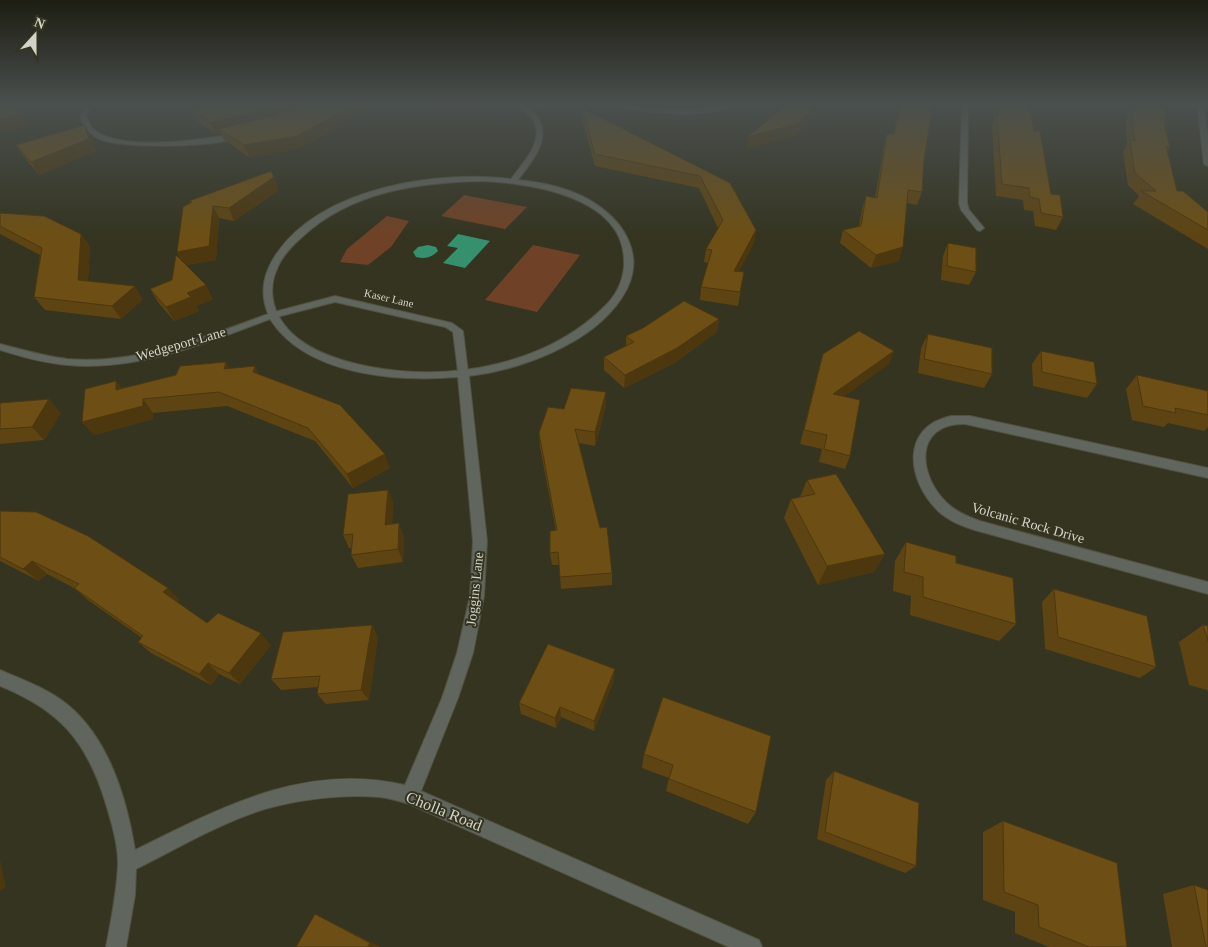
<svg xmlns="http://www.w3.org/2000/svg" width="1208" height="947" font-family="'Times New Roman',serif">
<rect width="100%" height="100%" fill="#343421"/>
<path fill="#6f4227" d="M464,195L527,207L505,229L441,216Z
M387,216L409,221L391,247L368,265L340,262L347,249Z
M533,245L580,255L537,312L485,300Z"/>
<path fill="#34906d" d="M458,234L490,241L465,268L443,263L458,248L447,246Z
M428,245L436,247L438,251C431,258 425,259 416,257L413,252L418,247Z"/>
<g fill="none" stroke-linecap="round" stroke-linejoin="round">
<g stroke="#51513f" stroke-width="2">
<path id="lane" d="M335,296L452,323L463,331L468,372L463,376L458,372L453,332L445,327L335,302L273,318L268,315L270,313Z"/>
</g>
<g stroke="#51513f" stroke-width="2">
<path id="street" d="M88,103H94L86,116C88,120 90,126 93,129C121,153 206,139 240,133L243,135C224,148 126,149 102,140C89,135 85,128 80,116Z
M512,103H520L525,106L559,103L530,109C557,133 535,157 518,180C540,182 564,187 584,197C624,218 650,257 621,299C591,344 520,370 469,376L487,541L484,596L473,653L458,698L421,791L759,940L762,947H729L409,804C399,801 389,798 379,797C343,794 300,799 265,809C220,823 178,848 136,869L135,895L126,947H106C111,920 117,892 118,864C118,843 111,821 105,801C86,740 59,710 0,686V670C24,680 48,689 68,705C109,739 127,800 135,850C222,807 305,762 405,785L442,698L457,653L470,596L473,541L458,377C398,382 306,376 270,319C207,343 136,372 67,365C44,363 22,357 0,350V344C23,350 44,356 67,359C136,365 205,337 268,314C259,291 264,272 277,253C323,187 437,170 511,179C522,164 546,140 533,120C528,112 519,109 512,103ZM485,181C533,184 623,197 624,260C625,276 618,293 607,304C548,365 451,382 371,367C340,361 302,350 283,323C271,307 269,286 277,269C282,256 291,247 301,238C350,191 421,182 485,181Z
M595,103C623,103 650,110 677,110C699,110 719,103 740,103C709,121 652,113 618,107C610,106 601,106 595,103Z
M962,103H968L967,203L969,210L984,228L980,231L977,230L961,210L959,203Z
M1197,103H1203L1208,138V166L1204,164Z
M951,416H970L1208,468V478L965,424C913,423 918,476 947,503C956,512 969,517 980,521L1208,582V594L978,531C964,527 948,521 937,510C907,480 900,427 951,416Z"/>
</g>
<use href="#lane" fill="#60655e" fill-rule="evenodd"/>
<use href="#street" fill="#60655e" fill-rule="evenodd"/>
</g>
<path fill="#5e4412" d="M394,103H494L490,109L395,108Z
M788,103H826L821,114H818L795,136L747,149Z
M900,103H933L924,160L922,192L917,205L907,203L899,261L871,268L840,243L843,230L859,226L862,209L866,196L875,198L884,145L887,134H893Z
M993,103H1028L1034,131L1051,194L1063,217L1056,230L1035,226L1033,211L1024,210L1023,200L996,196L992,126L994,121Z
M1127,103H1165V128L1170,147L1167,152L1177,191L1208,212V249L1133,204L1139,196L1128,185L1123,152L1127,145L1126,131Z
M582,108L730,183L756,230L754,243L739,271L744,272L738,306L700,300L701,287L708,263L704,262L706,249L718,228L699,188L595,166L582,120Z
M192,110H368L301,148L249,157L224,140L221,133L215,134L197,121Z
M91,137L96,151L39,175L24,157L16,145Z
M279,190L234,221L219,218L216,260L186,265L213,299L196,306L199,311L174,321L158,302L150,289L172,280L181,260L177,252L190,203L189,201Z
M0,213L81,234L90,247L88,281L143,299L121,319L45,310L34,297L40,255L0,234Z
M948,243L976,272L969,285L941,280L943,256Z
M719,319L717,332L676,362L624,388L604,370V357L626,346V336Z
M928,334L992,374L984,388L918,373L921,348Z
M894,351L889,364L844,396L850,456L845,469L819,462L822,449L800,444L819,368L823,354Z
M1041,351L1097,384L1087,398L1033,386L1032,364Z
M230,368L259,375L390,468L353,488L315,441L227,406L153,413V419L94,435L82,422L116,381L121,388Z
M1137,375L1208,391V427L1204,431L1168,423L1164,427L1132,420L1126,389Z
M606,392V406L595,446L579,443L600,528L612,573V585L561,589L559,565H552L550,553L556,531L540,447L539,433L564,409Z
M0,403L61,413L44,440L0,444Z
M807,480L885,554L874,572L818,585L784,518L791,499L800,497Z
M388,490L393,503L392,524L404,536L403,562L358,568L351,555L352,548H349L343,535Z
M0,511L180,600L177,602L207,623L271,645L240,684L219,674L211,685L151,653L138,642L142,638L88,600L74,588L47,574L39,581L0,561Z
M906,542L956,563L1016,624L999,641L910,615L911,596L893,591L895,561Z
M1054,589L1156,667L1140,678L1045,649L1042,602Z
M372,625L378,637L369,700L326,704L317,694L318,687L281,690L271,679Z
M1203,625L1208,626V693L1207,690L1189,685L1179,642Z
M614,680L594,731L561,717L556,728L521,714L519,703Z
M663,697L756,812L748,824L666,791L669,778L642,768L644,754Z
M834,771L916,866L905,873L817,839L826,780Z
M1003,821L1127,947H1049L1015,933V912L983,900V832Z
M1194,885L1208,947H1172L1163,894Z"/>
<path fill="#4c370f" d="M281,103H316L267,122L219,129L221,133L215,134L210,122Z
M358,103H366L368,110L301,148L249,157L244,145Z
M490,103H494L490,109Z
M820,103L818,114L795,136L747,149L748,137Z
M823,103H826L821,114Z
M23,108L30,119L24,121L27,126L3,132L0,128V119L15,110Z
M85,125L91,137L96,151L39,175L31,162Z
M274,177L279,190L234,221L229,208Z
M213,206L219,218L216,260L184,265L177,252Z
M756,230L754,243L732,284L734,271Z
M81,234L90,247L87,293L78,280Z
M903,247L899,261L871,268L876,255Z
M206,285L213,299L196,306L199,311L174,321L166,307L187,293Z
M135,286L143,299L121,319L112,306Z
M719,319L717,332L676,362L624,388L625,375Z
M894,351L889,364L829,408L833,394Z
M226,362L234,376L224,369Z
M255,366L262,380L253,372Z
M116,381L126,395L116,390Z
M606,392V406L595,446V432Z
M49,399L61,413L44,440L32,427Z
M143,399L153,413V419L94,435L82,422Z
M385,454L390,468L353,488L347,474Z
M388,490L393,503L391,538L385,525Z
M399,523L404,536L403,562L398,549Z
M885,554L874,572L818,585L827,566Z
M32,561L47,574L39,581L23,569Z
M168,588L180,600L175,604L163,592Z
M372,625L378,637L369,700L361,690Z
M261,633L271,645L240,684L229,673Z
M208,663L219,674L211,685L199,674Z
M615,669L614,680L594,731V721Z
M560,707L561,717L556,728L555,718Z
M0,859L6,887L0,891Z
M315,914L379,946V947H368Z"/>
<path fill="#6d4f15" stroke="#4c370f" d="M0,103H17L23,108L15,110L20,114L0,119Z
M216,103H281L262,111L210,122L192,110Z
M306,103H358L297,136L244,145L219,129L274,115Z
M788,103H820L797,124L748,137Z
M901,103H933L924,160L922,192L908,190L903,247L876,255L843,230L861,226L866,196L877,198L887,134H894Z
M999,103H1028L1034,131H1040L1051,194L1060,195L1063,217L1041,213L1039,199L1030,197L1029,188L1002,184L997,114H999Z
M1133,103H1165V128L1170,147L1166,146L1177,191H1183L1208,212V230L1141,191H1156L1135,173L1130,140L1135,141L1132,120Z
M582,108L730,183L756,230L734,271L744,272L740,292L701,287L712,250L706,249L723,220L700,176L595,154Z
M85,125L89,139L31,162L16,145Z
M271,171L274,177L229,208L213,206L209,246L177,252L183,207L192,202L189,201Z
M0,213L44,216L81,234L78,280L135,286L112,306L34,297L42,248L0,226Z
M948,243L976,248V272L947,266Z
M176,255L206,285L187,293L191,297L166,307L150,289L172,280Z
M684,301L719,319L677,348L625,375L604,357L634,342L626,336L643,328Z
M859,331L894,351L833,394L860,400L850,456L824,449L827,435L804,430L823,354Z
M928,334L992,348V374L924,359Z
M1041,351L1094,362L1097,384L1042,372Z
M226,362L224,369L255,366L253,372L340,405L385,454L347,474L308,428L219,392L143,399V406L82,422L85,389L116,381V390L176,375L180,366Z
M1137,375L1208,391V415L1175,408L1176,413L1143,406Z
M571,388L606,392L595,432L575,429L600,528L607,527L612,573L560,577L558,552L550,553V531L557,530L539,433L548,407L564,409Z
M49,399L32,427L0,429V403Z
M836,474L885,554L827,566L791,499L815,494L807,480Z
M388,490L385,525L399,523L398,549L351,555L353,534L343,535L348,494Z
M0,511L36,512L88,536L168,588L163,592L207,623L218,613L261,633L229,673L208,663L199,674L138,642L143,636L74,588L79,584L32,561L23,569L0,557Z
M906,542L956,556V563L1013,578L1016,624L923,597V577L904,572Z
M1054,589L1147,616L1156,667L1058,637Z
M372,625L361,690L317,694L320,676L271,679L283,632Z
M1203,625L1208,626V641Z
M548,644L615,669L594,721L560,707L555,718L519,703Z
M663,697L771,736L756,812L669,779L673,765L644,754Z
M834,771L919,803L916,866L825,832Z
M1003,821L1117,863L1127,947H1089L1039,927L1038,905L1004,892Z
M1194,885L1208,890V947H1206Z
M315,914L370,943L368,947H296Z"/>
<linearGradient id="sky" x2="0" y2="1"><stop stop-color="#1d1d12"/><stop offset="0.44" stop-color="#4a504e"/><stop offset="1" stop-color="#4a504e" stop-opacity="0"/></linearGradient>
<rect width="1208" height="236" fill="url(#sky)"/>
<g text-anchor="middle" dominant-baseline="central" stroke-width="4" stroke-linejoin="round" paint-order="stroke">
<g font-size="11" fill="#d3d3c8" stroke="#343421">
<text transform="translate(389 298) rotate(13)">Kaser Lane</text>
</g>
<g font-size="14" fill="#d3d3c8" stroke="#343421">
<text transform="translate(181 344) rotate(-16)">Wedgeport Lane</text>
<text transform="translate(1028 523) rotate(16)">Volcanic Rock Drive</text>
<text transform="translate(475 589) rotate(-84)">Joggins Lane</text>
</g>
<g font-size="16" fill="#d3d3c8" stroke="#343421">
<text transform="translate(444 811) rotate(22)">Cholla Road</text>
</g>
</g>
<g transform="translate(35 35) rotate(21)" stroke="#343421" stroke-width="4" paint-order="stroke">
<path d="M0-4L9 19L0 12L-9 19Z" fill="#d3d3c8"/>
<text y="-8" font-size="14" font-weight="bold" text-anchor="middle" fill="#d3d3c8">N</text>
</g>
</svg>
